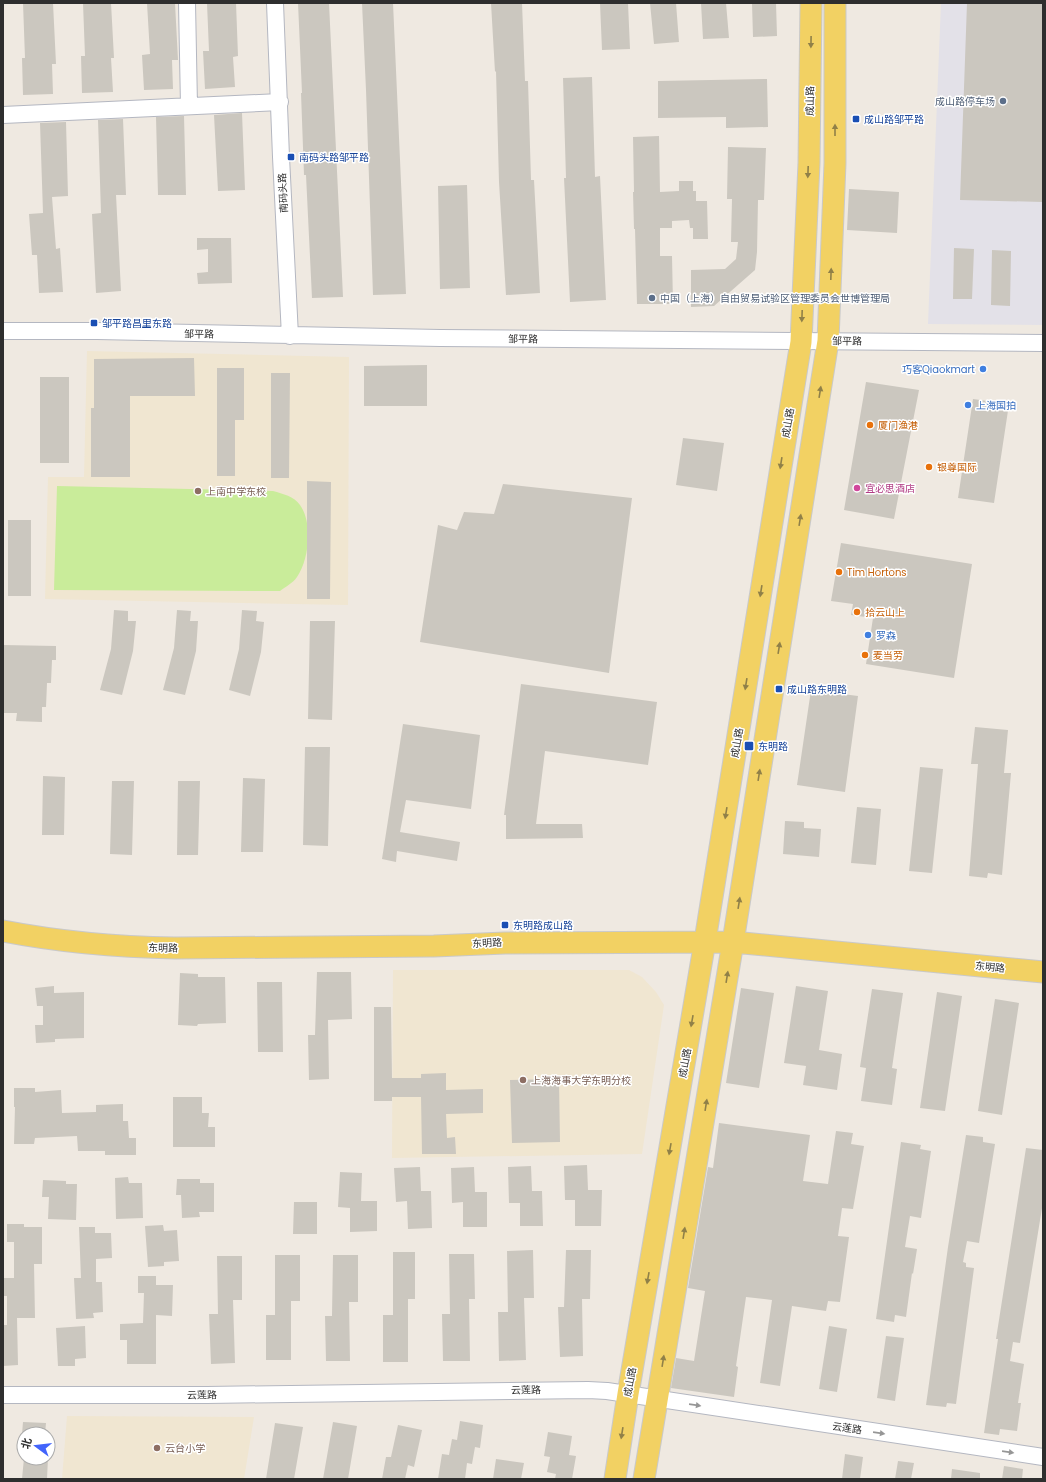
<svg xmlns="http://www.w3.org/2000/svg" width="1046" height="1482" font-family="Poppins,'Noto Sans SC',sans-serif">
<rect width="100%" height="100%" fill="#efe9e1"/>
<path fill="#e3e1e8" d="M941,3H1043V325L928,324Z"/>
<path fill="#f0e6d1" d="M87,351L349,357L348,605L45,599L48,477H84Z
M393,970H629L642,977L656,992L664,1005L642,1154L392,1158Z
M67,1416L254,1417L244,1479H62Z"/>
<path fill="#c9ec9a" d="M57,486L273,491C283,494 294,496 300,505C313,523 309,560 297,577C293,583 285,587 280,591L54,590Z"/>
<path fill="#cbc7bf" d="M23,3H53L56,64H52L53,94L23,95L22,58H25Z
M83,3H111L114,58H111L113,92L82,93L81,56H85Z
M147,3H175L178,60H172L173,89L144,90L142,55L150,54Z
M207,3H236L238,56L233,57L235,87L205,89L203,51H209Z
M298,3H329L343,297L312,298L306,175H304L301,93H302Z
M362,3H393L406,294L373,295L366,90Z
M491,3H522L525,81H528L531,180H534L540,293L506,295L499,182L496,71L495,72Z
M600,3H628L630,49L602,50Z
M650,3H676L679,42L654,44Z
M701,3H726L729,38L703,39Z
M752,3H776L777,36L753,37Z
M967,3H1043V202L960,200Z
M592,77L595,177L600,176L606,300L570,302L564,178H566L563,78Z
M767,79L768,127L726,128V117L658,118V81Z
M242,113L245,190L218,191L214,115Z
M184,116L186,195H158L156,117Z
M123,119L126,195H116L121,291L96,293L92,214L101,213L98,120Z
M66,122L68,196L52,197L56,249L60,248L63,292L39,293L37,255H32L29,214L43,213L40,123Z
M659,136L660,192L679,191V181H693V191H696V201H707L708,239H693V228H690L689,220L672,221V228H660V256H672L673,304H637L635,229H634L633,192H634L633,137Z
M728,147L766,148L764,200H758L757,252L755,270L714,306L691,307V270L725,269L736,259L738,242H731L732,199H727Z
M467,185L470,288L440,289L438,186Z
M849,189L899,192L897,233L847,230Z
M197,238H231L232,283L198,284L197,273L208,272V249L197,250Z
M954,248L974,249L972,299H953Z
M992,250L1011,251L1010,306L991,305Z
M194,358L195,396H130V477H91V408H94V359Z
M427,365V406H364V366Z
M217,368H244V420H235V476H217Z
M271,373H290L289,478H271Z
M40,377H69V463H40Z
M866,382L919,390L894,519L844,510Z
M973,399L1009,404L994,503L958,498Z
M683,438L724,443L717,491L676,485Z
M307,481L331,482L330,599H307Z
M503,484L632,498L609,673L420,642L438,525L457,530L464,512L494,514Z
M8,520H31V596H8Z
M841,543L972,564L954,678L866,664L873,618L851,615L853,604L831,601Z
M114,610L128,611V621H136L133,651L122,695L100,690L111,649Z
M177,610L191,611L190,621H198L196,651L185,695L163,690L174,648Z
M242,610L257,611L256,621L264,622L261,652L250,696L229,690L239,649Z
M310,621H335L332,720L308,719Z
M3,645L56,646V660H52L51,683H47L46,707H42V722L16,721L17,713H3Z
M521,684L657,702L648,765L545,751L536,824H582L583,838L506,839V815H504Z
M811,690L858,696L845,792L797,785Z
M403,724L480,735L471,809L406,800L400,832L460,842L457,861L397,851L396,862L382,859Z
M975,727L1008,730L1004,773H1011L1002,875L988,873L987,878L969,876L978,764H971Z
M305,747H330L328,846L303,845Z
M920,767L943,769L932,873L909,871Z
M43,776L65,777L64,835H42Z
M243,778L265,779L263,852H241Z
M112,781H134L132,855L110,854Z
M178,781H200L198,855H177Z
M857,807L881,809L876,865L851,863Z
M785,821L804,822V828L821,829L819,857L783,854Z
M317,972H351L352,1019L328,1020L329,1079L309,1080L308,1035H315Z
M180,973L198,974V977H225L226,1023L198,1024L197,1026L178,1025Z
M257,982H282L283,1052H258Z
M54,986V993L84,992V1038L55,1039V1042L36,1043L35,1025H43V1006H37L35,988Z
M796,986L828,991L819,1050L842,1054L837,1090L803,1085L806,1066L784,1063Z
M741,988L774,993L759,1088L726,1083Z
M872,989L903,993L892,1068L897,1069L892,1105L861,1101L866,1068L860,1067Z
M937,992L962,996L945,1111L920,1108Z
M995,999L1019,1003L1002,1115L978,1111Z
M374,1007H391L392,1078H421V1074L446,1073V1090L483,1089V1113L446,1114L447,1138L455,1137L456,1154H422L421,1097H392V1101H374Z
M559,1079L560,1142L512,1143L510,1080Z
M14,1088H35V1092L61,1090L62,1113L96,1112V1105L123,1104V1121H128L129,1138H136V1155H105V1151H78L77,1136L35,1138L34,1144H14L15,1107H14Z
M173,1097H202V1113H209L208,1127H215V1147H173Z
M719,1123L810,1135L803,1181L828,1184L836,1131L853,1133L851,1144L864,1146L853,1209L842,1208L838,1236L849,1237L840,1302L828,1301L826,1311L792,1306L780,1386L760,1383L772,1300L746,1297L736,1366L738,1367L734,1397L671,1388L676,1358L694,1361L705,1291L688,1288L708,1167L713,1168Z
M966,1135L983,1137V1142L995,1144L979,1243L967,1241L963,1262L966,1263V1267L974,1268L956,1404L947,1403L946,1407L926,1405L948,1247Z
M901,1142L921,1145L920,1149L931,1151L921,1218L910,1216L905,1247L917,1249L913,1274L912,1273L906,1317L895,1315L894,1322L876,1319Z
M1026,1148L1043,1150V1202L1020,1343L1013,1342L1010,1361L1024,1364L1018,1403H1021L1017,1431L1000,1429L999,1435L984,1433L998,1339H996Z
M587,1165L588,1190H602L601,1226H575V1200H565L564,1166Z
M531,1166L532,1191H542L543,1226H520V1203H509L508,1167Z
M420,1167L421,1191H431L432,1228L408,1229L407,1201L396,1202L394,1168Z
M474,1167L475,1192H487V1227H463V1202L452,1203L451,1168Z
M340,1172L362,1173L361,1201H377V1231L350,1232V1208L338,1207Z
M128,1177L129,1183H142L143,1218L116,1219L115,1178Z
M177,1179H200V1183H214V1212H199L200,1217L182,1218L181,1195H176Z
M43,1180L66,1181V1184H77L76,1220L48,1219L49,1197H42Z
M294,1202H317V1234H293Z
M7,1224H24V1227H42V1264H34L35,1318H17L18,1365L3,1366V1325H7V1296H3V1278H14V1242H7Z
M163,1225L164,1231L177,1230L179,1261L164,1262V1266L148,1267L145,1226Z
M79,1227H95V1233H111L112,1258L96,1259V1282H102L103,1312L93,1313L94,1318L76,1319L74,1278H81Z
M533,1250L534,1298H524L526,1360L499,1361L498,1312H508L507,1251Z
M566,1250H591L590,1299H582L583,1356L560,1357L558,1307H564Z
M393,1252H415V1299H408V1362H383V1315H393Z
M449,1254H474L475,1299H469L470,1361H443L442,1314H450Z
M275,1255H300V1301H291V1360H266V1315H275Z
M333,1255H358V1302H349L350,1361H326L325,1316H332Z
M217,1256H242V1300H233L235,1363L211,1364L209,1314H218Z
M138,1276H156V1285H173L172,1316L156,1315V1364H127V1340H120V1324L143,1323L144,1293H138Z
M85,1326L86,1358L75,1359V1366H58L56,1328Z
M829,1326L847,1329L837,1392L819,1389Z
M886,1336L904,1338L895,1401L877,1398Z
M460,1421L483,1425L480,1448L475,1447L472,1464L467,1463L465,1479H438L442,1454L449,1455L452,1439L457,1440Z
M23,1422L46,1423L45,1434H22Z
M333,1422L357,1426L348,1479H323Z
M275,1423L303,1427L294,1479H266Z
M398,1425L422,1430L414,1467L408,1465L405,1479H382L386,1457H391Z
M548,1432L572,1436L569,1455L576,1456L572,1479H555L556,1474L547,1472L550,1457L544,1456Z
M845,1454L863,1457L860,1479H842Z
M24,1458H48L47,1479H22Z
M496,1459L524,1463L521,1479H493Z
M898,1461L914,1463L911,1479H895Z
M1004,1466L1023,1469L1022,1479H1002Z
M952,1469L980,1473V1479H951Z"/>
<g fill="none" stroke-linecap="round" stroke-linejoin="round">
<g stroke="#b4b7c1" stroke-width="18">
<path id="minor" d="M187,3L189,106
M275,3L281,157L290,336
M3,115L280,102
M3,331H97L440,338L1043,343
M3,1395H207L588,1390L607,1391L1043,1457"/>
</g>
<g stroke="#c9c9c9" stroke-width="23">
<path id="major" d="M3,931C60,942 117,947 175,948L434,946L505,943L733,942L1043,972
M615,1479L628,1394L705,941L801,342L809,163L811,3
M644,1479L733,942L828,341L835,163V3"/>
</g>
<use href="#minor" stroke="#fff" stroke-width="16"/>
<use href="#major" stroke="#f2d163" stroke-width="21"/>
</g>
<defs><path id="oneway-solid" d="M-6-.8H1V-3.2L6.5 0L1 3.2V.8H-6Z"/></defs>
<g fill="#908048">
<use href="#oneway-solid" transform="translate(811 42) rotate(91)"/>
<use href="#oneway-solid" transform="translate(835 130) rotate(-90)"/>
<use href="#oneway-solid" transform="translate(808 172) rotate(92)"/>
<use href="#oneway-solid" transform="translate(831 274) rotate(-88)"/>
<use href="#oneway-solid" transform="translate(802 316) rotate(92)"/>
<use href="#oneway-solid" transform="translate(820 392) rotate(-81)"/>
<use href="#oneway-solid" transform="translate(781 463) rotate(99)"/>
<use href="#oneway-solid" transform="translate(800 520) rotate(-81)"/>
<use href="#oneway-solid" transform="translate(761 591) rotate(99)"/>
<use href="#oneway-solid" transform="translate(779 648) rotate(-81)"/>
<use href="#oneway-solid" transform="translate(746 684) rotate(99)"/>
<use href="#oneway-solid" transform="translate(759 775) rotate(-81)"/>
<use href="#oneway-solid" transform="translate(726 813) rotate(99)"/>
<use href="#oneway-solid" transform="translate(739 903) rotate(-81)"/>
<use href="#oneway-solid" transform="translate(727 977) rotate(-81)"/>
<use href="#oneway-solid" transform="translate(692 1021) rotate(100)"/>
<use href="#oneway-solid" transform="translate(706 1105) rotate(-81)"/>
<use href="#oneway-solid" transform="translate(670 1149) rotate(100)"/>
<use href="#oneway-solid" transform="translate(684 1233) rotate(-81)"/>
<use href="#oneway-solid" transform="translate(648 1278) rotate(100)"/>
<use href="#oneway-solid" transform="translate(663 1361) rotate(-81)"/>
<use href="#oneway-solid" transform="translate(622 1433) rotate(99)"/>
</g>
<g fill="#969696">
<use href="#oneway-solid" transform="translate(695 1405) rotate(8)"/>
<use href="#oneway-solid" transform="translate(879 1433) rotate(8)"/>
<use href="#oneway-solid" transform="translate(1008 1452) rotate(8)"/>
</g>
<g fill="#5c6f8a" stroke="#fff" stroke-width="1.5">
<circle cx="1003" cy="101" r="4"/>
<circle cx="652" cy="298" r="4"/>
</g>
<g fill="#1a4fb4" stroke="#fff" stroke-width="1.5">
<rect x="852" y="115" width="8" height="8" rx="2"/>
<rect x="287" y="153" width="8" height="8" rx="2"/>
<rect x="90" y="319" width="8" height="8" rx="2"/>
<rect x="775" y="685" width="8" height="8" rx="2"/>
<rect x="744" y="741" width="10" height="10" rx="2"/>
<rect x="501" y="921" width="8" height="8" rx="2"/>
</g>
<g fill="#3f7fe0" stroke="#fff" stroke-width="1.5">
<circle cx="983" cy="369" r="4"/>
<circle cx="968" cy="405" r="4"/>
<circle cx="868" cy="635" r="4"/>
</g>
<g fill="#e8710a" stroke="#fff" stroke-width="1.5">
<circle cx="870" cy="425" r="4"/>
<circle cx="929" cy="467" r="4"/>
<circle cx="839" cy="572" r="4"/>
<circle cx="857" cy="612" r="4"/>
<circle cx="865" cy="655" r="4"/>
</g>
<circle fill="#d1479c" stroke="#fff" stroke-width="1.5" cx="857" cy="488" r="4"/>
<g fill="#8d6e63" stroke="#fff" stroke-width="1.5">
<circle cx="198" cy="491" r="4"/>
<circle cx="523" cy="1080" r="4"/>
<circle cx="157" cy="1448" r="4"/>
</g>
<g text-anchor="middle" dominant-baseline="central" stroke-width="3" stroke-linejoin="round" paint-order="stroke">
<g font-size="10" fill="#2e2e2e" stroke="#fff">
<text transform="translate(810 101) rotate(-89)">成山路</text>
<text transform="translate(283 193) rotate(-93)">南码头路</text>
<text transform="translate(199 334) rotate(1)">邹平路</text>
<text transform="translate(523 339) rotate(1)">邹平路</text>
<text transform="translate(847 341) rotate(1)">邹平路</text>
<text transform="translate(788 423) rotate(-81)">成山路</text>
<text transform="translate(737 743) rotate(-81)">成山路</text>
<text transform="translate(487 943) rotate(-3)">东明路</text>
<text transform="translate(163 948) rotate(1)">东明路</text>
<text transform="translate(990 967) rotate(6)">东明路</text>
<text transform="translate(685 1063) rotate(-80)">成山路</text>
<text transform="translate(630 1382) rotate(-80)">成山路</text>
<text transform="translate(526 1390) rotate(-1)">云莲路</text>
<text transform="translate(202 1395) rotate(-1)">云莲路</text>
<text transform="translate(847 1428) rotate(8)">云莲路</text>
</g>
<g font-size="10" fill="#4e5e75" stroke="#fff" text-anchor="end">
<text x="995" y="101">成山路停车场</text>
<text x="660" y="298" text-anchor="start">中国（上海）自由贸易试验区管理委员会世博管理局</text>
</g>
<g font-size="10" fill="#164399" stroke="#fff" text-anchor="start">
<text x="864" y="119">成山路邹平路</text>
<text x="299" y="157">南码头路邹平路</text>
<text x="102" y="323">邹平路昌里东路</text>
<text x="787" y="689">成山路东明路</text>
<text x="758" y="746">东明路</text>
<text x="513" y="925">东明路成山路</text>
</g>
<g font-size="10" fill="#366cbe" stroke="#fff" text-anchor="start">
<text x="975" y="369" text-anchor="end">巧客Qiaokmart</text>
<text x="976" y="405">上海国拍</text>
<text x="876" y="635">罗森</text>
</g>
<g font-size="10" fill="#c56008" stroke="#fff" text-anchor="start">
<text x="878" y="425">厦门渔港</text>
<text x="937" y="467">银尊国际</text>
<text x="847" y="572">Tim Hortons</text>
<text x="865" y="612">拾云山上</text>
<text x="873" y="655">麦当劳</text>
</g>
<g font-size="10" fill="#b23c85" stroke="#fff" text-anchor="start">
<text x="865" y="488">宜必思酒店</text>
</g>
<g font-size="10" fill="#785e54" stroke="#fff" text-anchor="start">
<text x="206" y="491">上南中学东校</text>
<text x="531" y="1080">上海海事大学东明分校</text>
<text x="165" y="1448">云台小学</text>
</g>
</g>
<rect width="1046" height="1482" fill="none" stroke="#2e2e2e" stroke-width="8"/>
<g transform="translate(36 1446) rotate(285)"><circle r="19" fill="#ffffff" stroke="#ababab"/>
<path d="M0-3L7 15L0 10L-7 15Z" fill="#4264fb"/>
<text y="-6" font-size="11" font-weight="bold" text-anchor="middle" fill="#2e2e2e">北</text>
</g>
</svg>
